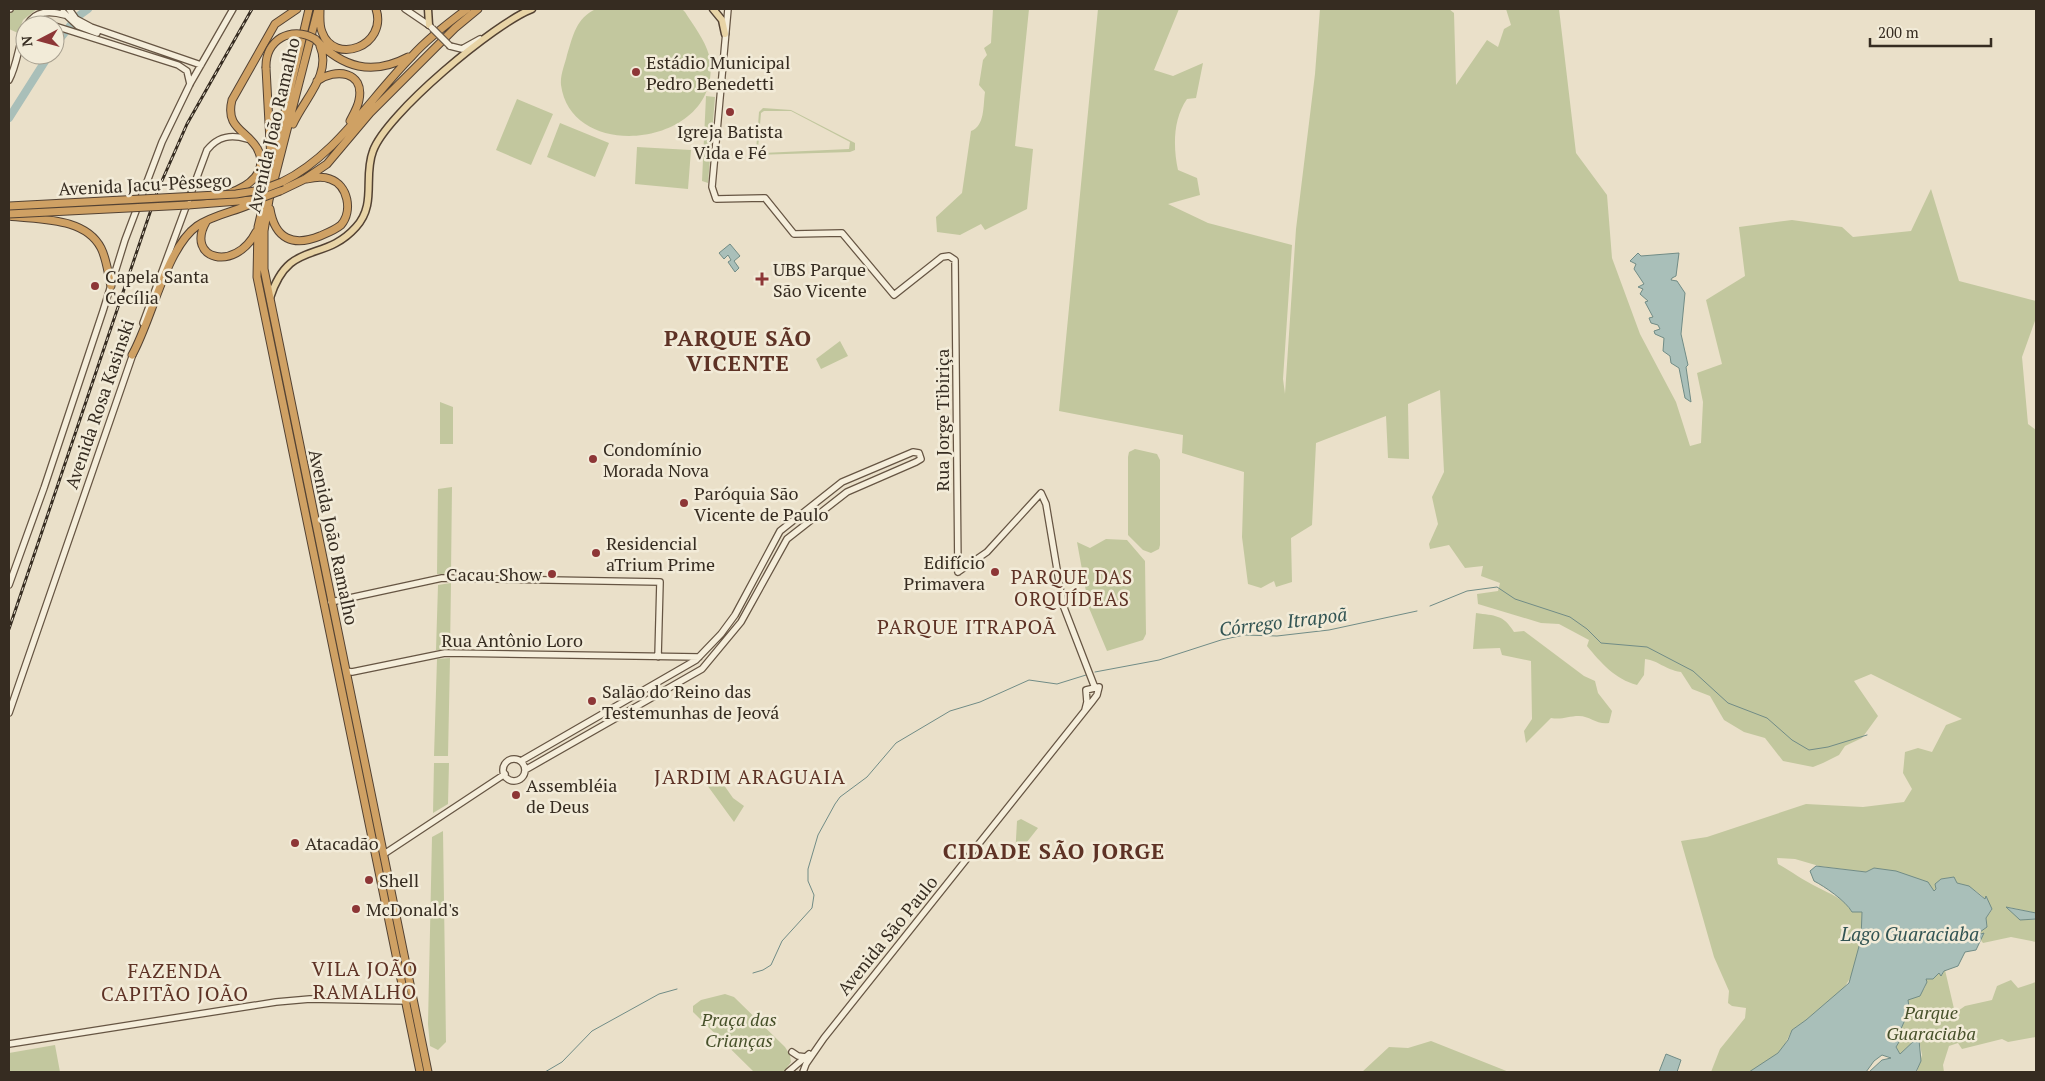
<svg xmlns="http://www.w3.org/2000/svg" width="2045" height="1081" font-family="'PT Serif',serif">
<rect width="100%" height="100%" fill="#eae0c9"/>
<path fill="#c2c79e" fill-rule="evenodd" d="M13,9H37L23,20L18,33L9,29V12Z
M596,9H682L685,12C693,25 705,40 709,55C728,145 572,167 561,85C560,75 565,64 567,55C573,36 576,18 596,9Z
M993,9H1029L1015,146L1033,149L1027,209L985,230L981,224L960,235L937,232L936,217L962,193L971,131C985,126 983,106 985,92L979,85L983,60L987,55L984,48L991,43Z
M1098,9H1179L1154,70L1173,76L1203,63L1196,98L1187,99C1173,119 1173,147 1178,170L1197,178L1200,195L1168,204L1208,223L1292,245L1283,379L1285,394L1296,229L1315,74L1320,9H1449L1454,13L1456,85L1487,40L1498,47L1504,29L1511,25L1506,9H1559L1576,153L1607,195L1612,258L1640,334L1676,402L1690,446L1701,443L1703,402L1697,373L1722,364L1706,300L1745,276L1739,227L1792,220L1842,227L1853,237L1911,231L1931,189L1959,281L2036,301V318L2022,357L2028,424L2036,430V913L2008,907C2017,916 2023,922 2036,919V942L2011,937L1983,943L1980,939L1984,933L1981,934L1980,932L1987,926L1986,918L1992,910C1986,896 1972,886 1957,883L1953,877L1941,879L1934,891L1927,882L1903,874L1874,868L1866,872L1819,866L1795,859L1777,858L1778,864C1791,871 1804,881 1817,887C1830,894 1844,898 1852,912H1862L1861,939L1852,975L1844,988L1806,1020L1792,1030L1783,1048L1769,1061L1749,1072H1711L1720,1049L1745,1018L1746,1008L1732,1006L1728,1003L1729,991L1714,957L1681,841L1707,837L1806,804L1863,807L1904,802L1912,789L1903,773L1905,752L1918,748L1932,752L1946,725L1962,719L1871,674L1854,681L1878,716L1862,738L1845,746L1839,755L1823,763L1813,767L1783,761L1765,738L1744,732L1724,720L1710,696L1692,689L1681,672C1663,669 1660,661 1645,659L1644,675L1637,685C1615,679 1601,663 1587,646L1589,640L1559,624L1541,623L1478,604L1477,594L1498,591L1500,583L1481,576L1483,566L1465,568L1449,545L1430,549L1429,544L1438,524L1432,497L1444,472L1440,390L1408,404L1409,459L1388,458L1386,416L1316,443L1312,525L1291,538L1292,582L1276,587L1274,581L1261,588L1248,584L1242,537L1244,472L1182,453L1183,435L1059,411Z
M706,96L715,97L708,183L702,181Z
M517,99L553,114L531,165L496,150Z
M763,108L791,110L855,143V150L850,152L758,155L756,151L759,112ZM764,111H791L850,142L849,149L760,153L758,149L761,113Z
M560,123L609,143L595,177L547,157Z
M637,147L691,150L688,189L635,184Z
M840,341L848,356L821,369L816,359Z
M440,402L453,407V444H440Z
M1135,449L1157,454L1160,460V545L1159,549L1151,553L1143,550L1128,535V457L1129,452Z
M452,487L451,574H437L438,489Z
M1106,539L1127,540L1145,561L1146,634L1143,640L1107,651L1089,608L1077,542L1090,548Z
M451,583L450,650H436L438,585Z
M1476,613C1495,616 1503,614 1514,632L1524,631L1584,676L1595,681L1598,693L1612,711L1609,723C1597,725 1590,716 1579,716C1568,716 1562,720 1551,718L1526,743L1524,731L1532,719L1531,661L1502,655L1500,648L1473,649Z
M450,658L448,756H434L437,659Z
M434,763H449L448,804L433,813Z
M719,778L733,798L744,806L734,822L707,785Z
M1021,819L1038,828L1015,857L1017,821Z
M443,831L446,1042L438,1050L430,1046L428,1024L432,837Z
M1945,970L1955,1013L1965,1006L1992,1000L1997,986L2011,980L2018,988L2036,982V1037L2008,1042L2002,1039L1962,1049L1958,1043L1949,1046L1943,1065L1944,1072H1917L1922,1055L1919,1040L1916,1039L1900,1054L1896,1047L1899,1040H1897L1896,1037L1909,1012L1908,1000C1916,994 1927,994 1926,979H1933L1939,973L1942,975Z
M725,994L734,997L785,1047L790,1055L791,1062L784,1072H754L693,1012V1006L701,1000Z
M1431,1041L1509,1072H1362L1389,1047L1408,1048Z
M55,1045L60,1072H9V1053Z"/>
<path fill="#a9bfb9" stroke="#718c86" d="M730,244L740,256L734,261L739,268L735,272L728,262L731,260L728,255L724,259L719,253Z
M1638,253L1641,256L1679,253L1676,276L1672,278L1671,280L1677,281L1685,293L1681,334L1688,365L1686,367L1691,402L1685,398L1679,368L1671,363L1670,356L1663,351L1664,338L1655,334L1654,331L1660,329L1658,325L1651,323L1649,318L1653,317L1645,302L1648,301L1640,294L1643,289L1638,287L1644,284L1634,269L1636,264L1630,261Z
M1816,866L1866,872L1874,868L1896,871L1928,882L1934,891L1936,889L1935,884L1941,879L1954,877L1957,883L1969,886L1985,899L1986,896L1992,909L1986,918L1987,927L1980,932L1981,934L1984,933L1976,950L1965,952L1958,966L1944,971L1941,976L1939,973L1933,979H1926L1927,982L1920,996L1908,1000L1909,1007L1914,1011L1908,1013L1896,1040L1902,1037L1896,1047L1900,1054L1916,1039L1919,1040L1921,1061L1916,1072H1869L1882,1060L1891,1058L1882,1055L1874,1061L1866,1072H1749L1778,1053L1788,1040L1792,1030L1806,1020L1849,983L1861,939L1862,912H1852C1846,901 1824,886 1814,881L1810,871Z
M2006,907L2036,913V919L2020,920Z
M1666,1054L1681,1060L1677,1072H1659Z"/>
<g fill="none" stroke-linecap="round" stroke-linejoin="round">
<path stroke="#718c86" stroke-width="1" d="M1430,606L1467,591L1497,587L1515,599L1570,617L1587,629L1601,643L1647,647L1693,671L1728,703L1767,718L1792,740L1809,750L1828,747L1867,735
M1095,672L1159,660L1221,640L1244,635L1277,636L1329,630L1417,611
M753,973L763,970L771,965L782,941L812,908L814,895L808,881V869L818,835L835,804L840,797L867,777L896,743L950,711L980,702L1029,680L1057,684L1086,675
M545,1072L562,1062L592,1031L659,994L677,989"/>
<path stroke="#a9bfb9" stroke-width="8" d="M55,45L77,17L88,9
M9,118L49,55"/>
<g stroke="#665543" stroke-width="8">
<path id="secondary" d="M9,9H10
M69,9L76,19L91,27L201,65
M405,9L430,26
M728,9L712,187L716,199L765,198L794,234L842,233L894,295L942,257L949,256L955,260L958,572
M63,12L78,26L97,33
M55,26L178,65L187,71L190,84
M450,46L462,49L480,39
M9,80C25,51 15,0 65,15
M143,323L207,150C218,136 231,134 247,139
M958,572L987,552L1041,493L1046,504L1063,605L1095,688
M9,585L44,488L103,311L125,240L162,142L190,84L233,9
M331,602L442,578L660,582L658,657
M346,671L352,672L445,653L699,657
M9,713L134,351
M503 770a11 11 0 1 1 22 0a11 11 0 1 1-22 0Z
M521,761L696,660L721,634L735,615L780,531L842,482L913,452L919,453L921,459L916,462L847,492L787,539L741,622L702,669L525,770
M384,854L505,774
M9,1044L276,1002L310,999L407,1001
M792,1052L798,1056L806,1057
M788,1072L809,1054
M803,1072L806,1064L824,1038L1091,703L1097,695L1099,687L1086,690L1087,702L1085,710"/>
</g>
<g stroke="#534233" stroke-width="9">
<path id="primary" d="M428,9L429,25
M713,9L722,20L725,34
M270,298C289,238 323,264 356,227C377,204 363,177 373,151C386,114 495,23 532,9"/>
</g>
<g stroke="#534233" stroke-width="9">
<path id="highway" d="M309,9L258,227L257,277L420,1072
M318,9L269,200L264,231V269L428,1072
M320,9C320,17 319,25 322,32C334,66 388,46 376,9
M315,39C343,68 372,76 408,57
M266,68L271,160
M317,81C335,68 365,71 359,100C358,107 353,115 350,121
M293,124C304,99 332,74 320,46
M282,182C336,156 370,98 412,56C428,38 448,23 467,9
M280,191L305,179L327,164L370,113L455,28L478,9
M229,193C248,187 270,172 257,148C246,130 225,128 232,100L275,24L297,9
M188,205L251,200
M270,209C275,239 293,247 320,236C327,233 335,230 341,225C353,211 348,185 330,179C323,176 315,177 307,179
M9,216C40,220 85,217 101,248C107,260 108,274 111,286
M206,222C185,259 235,273 256,232
M132,355C152,320 166,248 197,226C217,212 244,211 264,197"/>
</g>
<use href="#secondary" stroke="#f5eedb" stroke-width="5.5"/>
<use href="#primary" stroke="#e8d4a6" stroke-width="6"/>
<use href="#highway" stroke="#cfa164" stroke-width="7"/>
<g stroke="#362c21" stroke-width="3">
<path id="rail" d="M9,629L157,192L187,124L252,9"/>
</g>
<use href="#rail" stroke="#f2ebd8" stroke-width="1" stroke-dasharray="4" stroke-linecap="butt"/>
<g stroke="#665543" stroke-width="8" stroke-linecap="butt">
<path id="secondary-bridge" d="M432,28L450,46"/>
</g>
<g stroke="#534233" stroke-width="9" stroke-linecap="butt">
<path id="highway-bridge" d="M266,68C265,40 291,25 315,39
M264,197L280,191
M9,206L236,194L261,190L282,182
M9,214L188,205"/>
</g>
<use href="#secondary-bridge" stroke="#f5eedb" stroke-width="5.5"/>
<use href="#highway-bridge" stroke="#cfa164" stroke-width="7"/>
</g>
<g fill="#8d3636" stroke="#f2ebd8" stroke-width="2">
<circle cx="636" cy="72" r="5"/>
<circle cx="730" cy="112" r="5"/>
<path d="M759.5 271.5h5v5h5v5h-5v5h-5v-5h-5v-5h5z"/>
<circle cx="95" cy="286" r="5"/>
<circle cx="593" cy="459" r="5"/>
<circle cx="684" cy="503" r="5"/>
<circle cx="596" cy="553" r="5"/>
<circle cx="995" cy="572" r="5"/>
<circle cx="552" cy="574" r="5"/>
<circle cx="592" cy="701" r="5"/>
<circle cx="516" cy="795" r="5"/>
<circle cx="295" cy="843" r="5"/>
<circle cx="369" cy="880" r="5"/>
<circle cx="356" cy="909" r="5"/>
</g>
<g text-anchor="middle" dominant-baseline="central" stroke-width="5" stroke-linejoin="round" paint-order="stroke">
<g font-size="18" fill="#362c21" stroke="#f2ebd8" text-anchor="start">
<text x="646" y="62">Estádio Municipal<tspan x="646" dy="21">Pedro Benedetti</tspan></text>
<text x="730" y="131" text-anchor="middle">Igreja Batista<tspan x="730" dy="21">Vida e Fé</tspan></text>
<text x="773" y="269">UBS Parque<tspan x="773" dy="21">São Vicente</tspan></text>
<text x="105" y="276">Capela Santa<tspan x="105" dy="21">Cecília</tspan></text>
<text x="603" y="449">Condomínio<tspan x="603" dy="21">Morada Nova</tspan></text>
<text x="694" y="493">Paróquia São<tspan x="694" dy="21">Vicente de Paulo</tspan></text>
<text x="606" y="543">Residencial<tspan x="606" dy="21">aTrium Prime</tspan></text>
<text x="985" y="562" text-anchor="end">Edifício<tspan x="985" dy="21">Primavera</tspan></text>
<text x="542" y="574" text-anchor="end">Cacau Show</text>
<text x="602" y="691">Salão do Reino das<tspan x="602" dy="21">Testemunhas de Jeová</tspan></text>
<text x="526" y="785">Assembléia<tspan x="526" dy="21">de Deus</tspan></text>
<text x="305" y="843">Atacadão</text>
<text x="379" y="880">Shell</text>
<text x="366" y="909">McDonald's</text>
</g>
<g font-size="18" fill="#362c21" stroke="#f2ebd8">
<text transform="translate(273 125) rotate(-77)">Avenida João Ramalho</text>
<text transform="translate(145 184) rotate(-3)">Avenida Jacu-Pêssego</text>
<text transform="translate(99 404) rotate(-71)">Avenida Rosa Kasinski</text>
<text transform="translate(942 420) rotate(-90)">Rua Jorge Tibiriça</text>
<text transform="translate(334 537) rotate(78)">Avenida João Ramalho</text>
<text x="512" y="640">Rua Antônio Loro</text>
<text transform="translate(887 935) rotate(-51)">Avenida São Paulo</text>
</g>
<g font-size="18" font-style="italic" fill="#47512a" stroke="#f2ebd8">
<text x="1931" y="1012">Parque<tspan x="1931" dy="21">Guaraciaba</tspan></text>
<text x="739" y="1019">Praça das<tspan x="739" dy="21">Crianças</tspan></text>
</g>
<g font-size="19" letter-spacing="1" fill="#5e3225" stroke="#f2ebd8">
<text x="1072" y="576">PARQUE DAS<tspan x="1072" dy="22">ORQUÍDEAS</tspan></text>
</g>
<g font-size="19" font-style="italic" fill="#325453" stroke="#f2ebd8">
<text transform="translate(1283 621) rotate(-7)">Córrego Itrapoã</text>
<text x="1910" y="933">Lago Guaraciaba</text>
</g>
<g font-size="20" letter-spacing="1" fill="#5e3225" stroke="#f2ebd8">
<text x="967" y="626">PARQUE ITRAPOÃ</text>
<text x="750" y="776">JARDIM ARAGUAIA</text>
<text x="365" y="968">VILA JOÃO<tspan x="365" dy="23">RAMALHO</tspan></text>
<text x="175" y="970">FAZENDA<tspan x="175" dy="23">CAPITÃO JOÃO</tspan></text>
</g>
<g font-size="22" font-weight="bold" letter-spacing="1" fill="#5e3225" stroke="#f2ebd8">
<text x="738" y="337">PARQUE SÃO<tspan x="738" dy="25">VICENTE</tspan></text>
<text x="1054" y="850">CIDADE SÃO JORGE</text>
</g>
</g>
<rect width="2045" height="1081" fill="none" stroke="#362c21" stroke-width="20"/>
<g transform="translate(40 40) rotate(264)"><circle r="24" fill="#f2ebd8" stroke="#a79f8f"/>
<path d="M0-4L9 19L0 12L-9 19Z" fill="#8d3636"/>
<text y="-8" font-size="14" font-weight="bold" text-anchor="middle" fill="#362c21">N</text>
</g>
<path d="M1870 38v8h121v-8" fill="none" stroke="#362c21" stroke-width="2.5"/>
<text x="1878" y="38" font-size="15" fill="#362c21" stroke="#f2ebd8" stroke-width="4" paint-order="stroke">200 m</text>
</svg>
